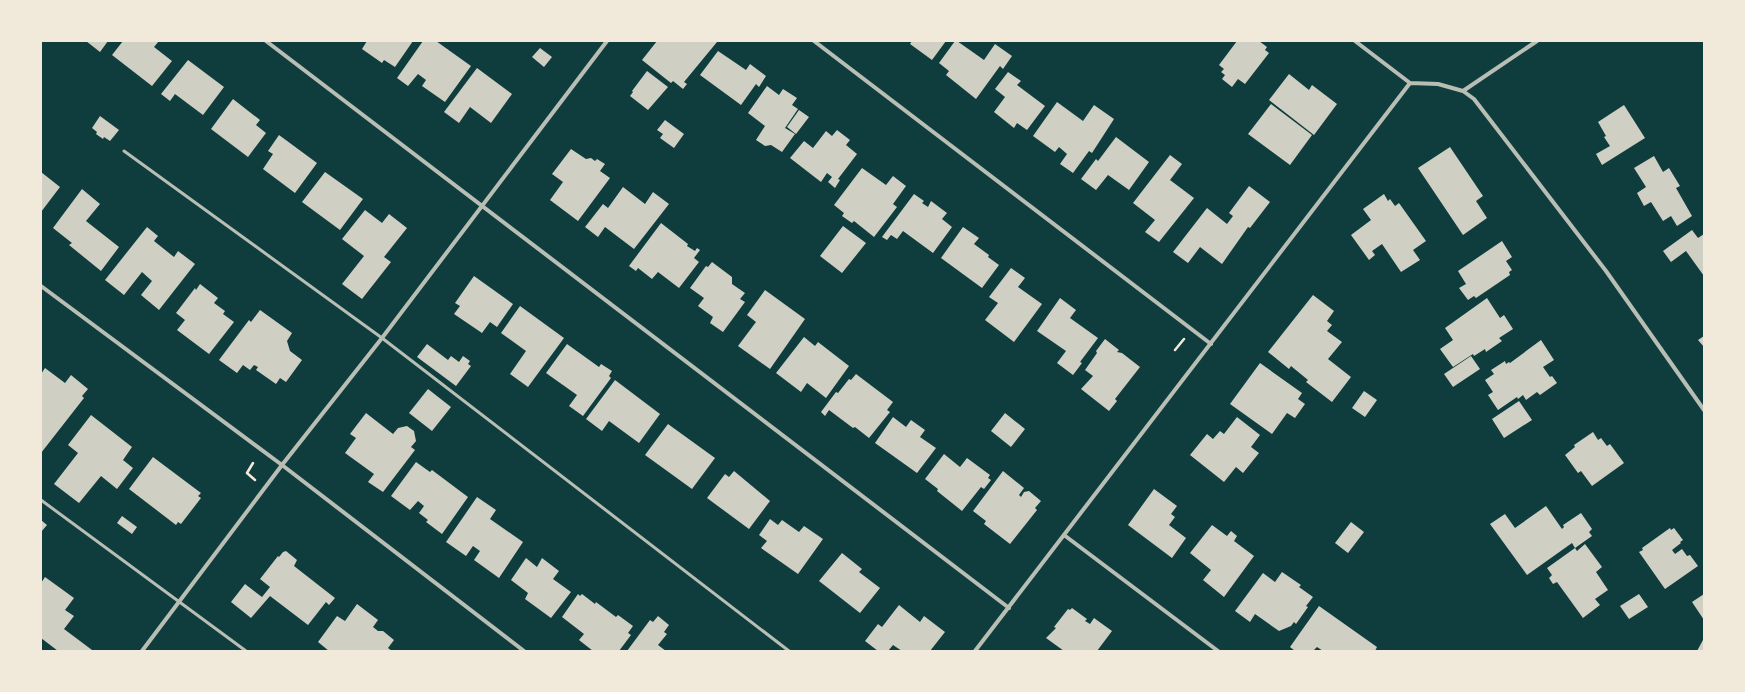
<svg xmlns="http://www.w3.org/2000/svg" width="1745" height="692" font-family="Montserrat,sans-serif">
<rect width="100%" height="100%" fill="#0f3d3e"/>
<path fill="#cfcfc3" d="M86,41H108L100,52Z
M123,41H159L154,47L172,61L152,86L112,55Z
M367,41H413L395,67L384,60L382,63L362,49Z
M423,41H436L471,66L445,102L422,86L426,80L418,74L408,86L397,78Z
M657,41H715L717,42L684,82L687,84L683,89L673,81L671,83L642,60Z
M912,41H946L932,60L910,44Z
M955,41H957L984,60L995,44L1012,56L1003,69L1000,66L976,99L946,75L949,71L939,63Z
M1237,41H1259L1267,47L1265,50L1269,53L1245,84L1238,79L1232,87L1222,79L1225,75L1221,72L1224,69L1219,65Z
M540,48L552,57L544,67L532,57Z
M718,51L746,70L750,64L766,76L759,87L756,84L741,105L700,75Z
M188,60L224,87L203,115L175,94L170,101L161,94Z
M477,68L512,94L491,123L470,107L459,123L444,112Z
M647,71L668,87L648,110L630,96L633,92L632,91Z
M1008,72L1021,81L1017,85L1045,106L1027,130L1017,123L1014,128L994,112L1005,97L995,89Z
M1289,74L1309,90L1312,85L1337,104L1314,135L1269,100Z
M767,86L779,95L783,89L797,98L792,105L798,109L785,128L795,134L782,152L771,145L765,146L756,140L765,126L748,113Z
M233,99L260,120L256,125L266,133L248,157L211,129Z
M1057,102L1083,121L1094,105L1114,119L1092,153L1089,151L1073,173L1060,164L1067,154L1059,147L1055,152L1033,136Z
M1271,104L1312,135L1290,165L1248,134Z
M1624,105L1645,138L1602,165L1596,154L1610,146L1604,137L1606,136L1598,122Z
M799,110L809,117L796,134L787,127Z
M100,116L119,130L110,141L104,137L103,139L96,134L97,132L92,128Z
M665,120L684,134L674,148L660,138L663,134L657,130Z
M837,130L850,140L846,145L857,154L838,179L840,180L835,188L828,182L832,177L827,173L821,182L790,158L804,141L813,148L826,131L832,136Z
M279,135L317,163L295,193L263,169L273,154L268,151Z
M1116,137L1149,162L1129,190L1108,175L1096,190L1081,179L1096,159L1098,161Z
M1450,147L1483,196L1476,201L1487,218L1463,235L1418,168Z
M571,149L586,159L591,158L595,161L597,159L605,164L600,171L610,178L578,221L550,200L563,182L552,174Z
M1170,155L1182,164L1170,180L1194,198L1159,242L1145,232L1155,220L1133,203Z
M1654,156L1663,172L1669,168L1680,186L1676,188L1692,216L1677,226L1671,216L1663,221L1651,202L1644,206L1637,193L1646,187L1634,168Z
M862,168L886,185L893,176L906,186L893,204L897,207L874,237L854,221L852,223L842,216L844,213L834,205Z
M41,172L60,187L41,212Z
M325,172L363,199L340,230L302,202Z
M1249,186L1270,202L1250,228L1248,227L1222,264L1200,247L1188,263L1173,252L1207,208L1227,224L1233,216L1229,213Z
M623,187L645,204L653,192L669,204L634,249L605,227L598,237L585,227L603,204L608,208Z
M82,189L100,204L86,221L119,247L101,271L69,245L72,243L53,228Z
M914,194L924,201L922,203L928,207L931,201L947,213L942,219L952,227L933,253L903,231L897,239L891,235L887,240L882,237Z
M1384,194L1388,201L1390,199L1395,206L1399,203L1426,241L1413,250L1420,260L1401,272L1382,244L1372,251L1375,255L1369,260L1351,235L1371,220L1363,209Z
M365,210L382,223L389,214L407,228L384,257L391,262L362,299L342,284L364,256L342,239Z
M661,223L688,244L687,246L695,251L697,248L700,250L694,258L699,262L679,288L658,272L652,279L638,268L636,271L629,266Z
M843,226L866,243L842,273L820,256Z
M147,227L158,236L154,241L174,257L178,251L195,264L159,310L141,295L152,281L142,272L124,295L105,280Z
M963,227L979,238L974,244L989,255L988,257L999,265L982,288L941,258Z
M1692,230L1698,238L1704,234V276L1686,251L1671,262L1663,251Z
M1502,241L1512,257L1506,261L1512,270L1509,272L1510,275L1476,298L1474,296L1468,300L1459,288L1466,284L1458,271Z
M712,262L732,277V284L745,293L740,299L745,302L723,332L710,323L713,317L698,306L704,298L690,288L706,266L708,267Z
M1011,268L1025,278L1018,287L1042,304L1014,342L985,320L998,303L989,297Z
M474,276L513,304L497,327L490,322L482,333L454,314L460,306L455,303Z
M200,284L218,298L214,303L225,311L223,314L234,322L209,354L177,330L185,320L176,313L195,288L196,290Z
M765,290L805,319L770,369L738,346L756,322L747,315Z
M1313,295L1334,311L1327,321L1332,325L1327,331L1342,342L1328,359L1351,377L1332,402L1306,382L1308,380L1291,366L1289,369L1268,352Z
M1060,298L1076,310L1070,318L1098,338L1080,362L1082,363L1073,375L1057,363L1066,351L1037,331Z
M1487,298L1500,318L1504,315L1513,329L1499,338L1502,341L1486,352L1485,349L1474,356L1473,354L1453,367L1440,349L1453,340L1445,328Z
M520,306L564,338L528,387L510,374L526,351L501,333Z
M260,310L292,333L287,341L290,351L302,360L286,382L280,378L276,384L256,370L258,367L254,365L250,370L243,365L237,373L219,360L249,320L251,322Z
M1704,336V347L1698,340Z
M804,337L815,346L818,342L849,366L826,398L807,383L801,392L776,373Z
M1105,339L1119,350L1117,352L1122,353L1140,367L1115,399L1117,401L1109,411L1081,389L1093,376L1085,370L1097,353L1096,351Z
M1541,340L1554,360L1543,367L1550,377L1552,376L1557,383L1540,395L1537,392L1526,400L1523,395L1518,399L1517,397L1498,410L1488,395L1493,392L1485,380L1494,374L1491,370L1505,361L1506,364L1509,362L1510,363Z
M427,344L448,360L451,356L459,362L463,356L470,361L468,364L471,366L456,386L417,357Z
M567,344L599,367L601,364L612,371L609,376L611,378L583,416L569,406L577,395L546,373Z
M1471,356L1480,369L1453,387L1444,374Z
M1260,363L1302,393L1298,399L1305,404L1295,418L1287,413L1272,434L1230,404Z
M45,368L65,383L71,375L88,389L82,396L84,398L41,453V374Z
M856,374L893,402L887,410L890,412L869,438L855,427L853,428L829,410L825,416L821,412L836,392L838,393L849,379L851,380Z
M615,380L660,414L639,443L609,421L602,431L586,419Z
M428,389L451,407L432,431L409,413Z
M1364,391L1377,400L1365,417L1352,408Z
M1519,401L1532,420L1504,438L1492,419Z
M366,413L393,434L398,428L407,426L414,431L416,441L411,447L415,450L383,492L368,482L374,474L345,453L356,438L350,434Z
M1005,413L1025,429L1011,447L991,431Z
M91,415L132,447L123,460L133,468L117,489L101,476L79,503L54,484L78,453L68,445Z
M893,417L906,427L911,420L925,430L920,437L936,448L917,473L875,443Z
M1237,417L1260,435L1251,447L1259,453L1243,473L1236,467L1224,482L1190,455L1207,434L1213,439L1220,431L1224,434Z
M668,424L715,458L692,489L645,455Z
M1593,432L1598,440L1601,438L1607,446L1610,444L1624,463L1592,486L1581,471L1578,473L1565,455L1575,447L1574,445Z
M944,454L960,467L967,458L990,475L988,478L991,480L984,489L981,487L962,511L937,491L938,489L925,479Z
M153,457L201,493L198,496L201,498L181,524L178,522L176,525L129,489Z
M416,462L430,472L432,470L468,497L442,534L426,522L428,520L419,513L424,506L418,501L410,510L391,496Z
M734,471L770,501L749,529L707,498L725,474L729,477Z
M1003,471L1024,488L1019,495L1021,497L1024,492L1029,491L1041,501L1035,508L1037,510L1010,544L984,524L986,521L973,511Z
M1154,489L1177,506L1171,514L1175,517L1169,525L1186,538L1172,558L1128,525Z
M477,497L496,510L490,519L523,542L499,578L474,560L480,551L473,546L466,556L446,542Z
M1546,506L1562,529L1564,527L1563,525L1581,513L1592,529L1589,532L1592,536L1575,548L1572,543L1527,575L1490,524L1505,514L1515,528Z
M122,516L137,527L132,534L117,523Z
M770,519L778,525L782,520L799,532L804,526L823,539L798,574L761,548L767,541L759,535Z
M41,520L47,525L41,532Z
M1351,522L1364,532L1348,553L1335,543Z
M1212,525L1227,536L1231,531L1237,536L1234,541L1254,556L1224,597L1203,580L1211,570L1190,553Z
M1670,528L1671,530L1674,528L1683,540L1680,542L1681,543L1672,550L1675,554L1682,549L1687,556L1690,555L1698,566L1665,589L1639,552L1643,550L1642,548Z
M1585,544L1602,567L1596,572L1608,590L1595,599L1600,605L1583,618L1557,582L1553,584L1549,578L1552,575L1547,568L1575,548L1577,551Z
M286,551L297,560L294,566L335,598L329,605L326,602L308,625L270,596L251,618L231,602L245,584L262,597L270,587L260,579L278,556L279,557L283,552Z
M842,553L862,569L859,572L880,588L860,613L819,581Z
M526,558L537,567L542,558L559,571L553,579L571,592L551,618L525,599L528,593L511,580Z
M1282,572L1301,585L1299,587L1313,597L1306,606L1308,607L1296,624L1294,622L1291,626L1279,631L1255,614L1250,622L1235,611L1263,573L1275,582Z
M45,577L74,598L65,610L74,616L64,629L92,650L91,651H58L41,638V583Z
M578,594L580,596L582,594L595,604L596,602L616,617L618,615L633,626L628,633L631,635L619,651H593L579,640L584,634L562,617Z
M1639,594L1648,607L1629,619L1620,606Z
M1704,594V620L1692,602Z
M357,604L378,620L373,627L378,631H383L394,640L388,648L392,651H329L318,642L337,616L345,621Z
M899,605L920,622L924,616L945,632L930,651H902L893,645L888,651H878L865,641L878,624L882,627Z
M1319,606L1377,647L1375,651H1323L1317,647L1313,651H1295L1290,647Z
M1072,608L1087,619L1085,621L1090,624L1094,618L1112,631L1097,651H1064L1046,638L1056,628L1054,627L1068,609L1070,610Z
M658,616L669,625L664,632L667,634L658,645L666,651H627L650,620L653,622Z
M1703,640H1704V651H1697Z"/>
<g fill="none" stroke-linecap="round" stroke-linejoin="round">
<path stroke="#f1e9da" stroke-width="2.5" d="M1175,350L1184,339
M253,463L247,473L255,480"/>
<path stroke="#b8beb3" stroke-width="3" d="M124,151L382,338L789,651
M41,500L246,651"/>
<path stroke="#b8beb3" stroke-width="4" d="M266,41L1009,608
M814,41L1211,344
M1355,41L1410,83L1438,84L1463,91L1474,99L1606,271L1704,410
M1463,91L1537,41
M41,286L282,465L524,651
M1064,535L1218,651
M142,651L282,465L382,338L607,41
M975,651L1410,83"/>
</g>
<rect width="1745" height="692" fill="none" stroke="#f1e9da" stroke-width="84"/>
</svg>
